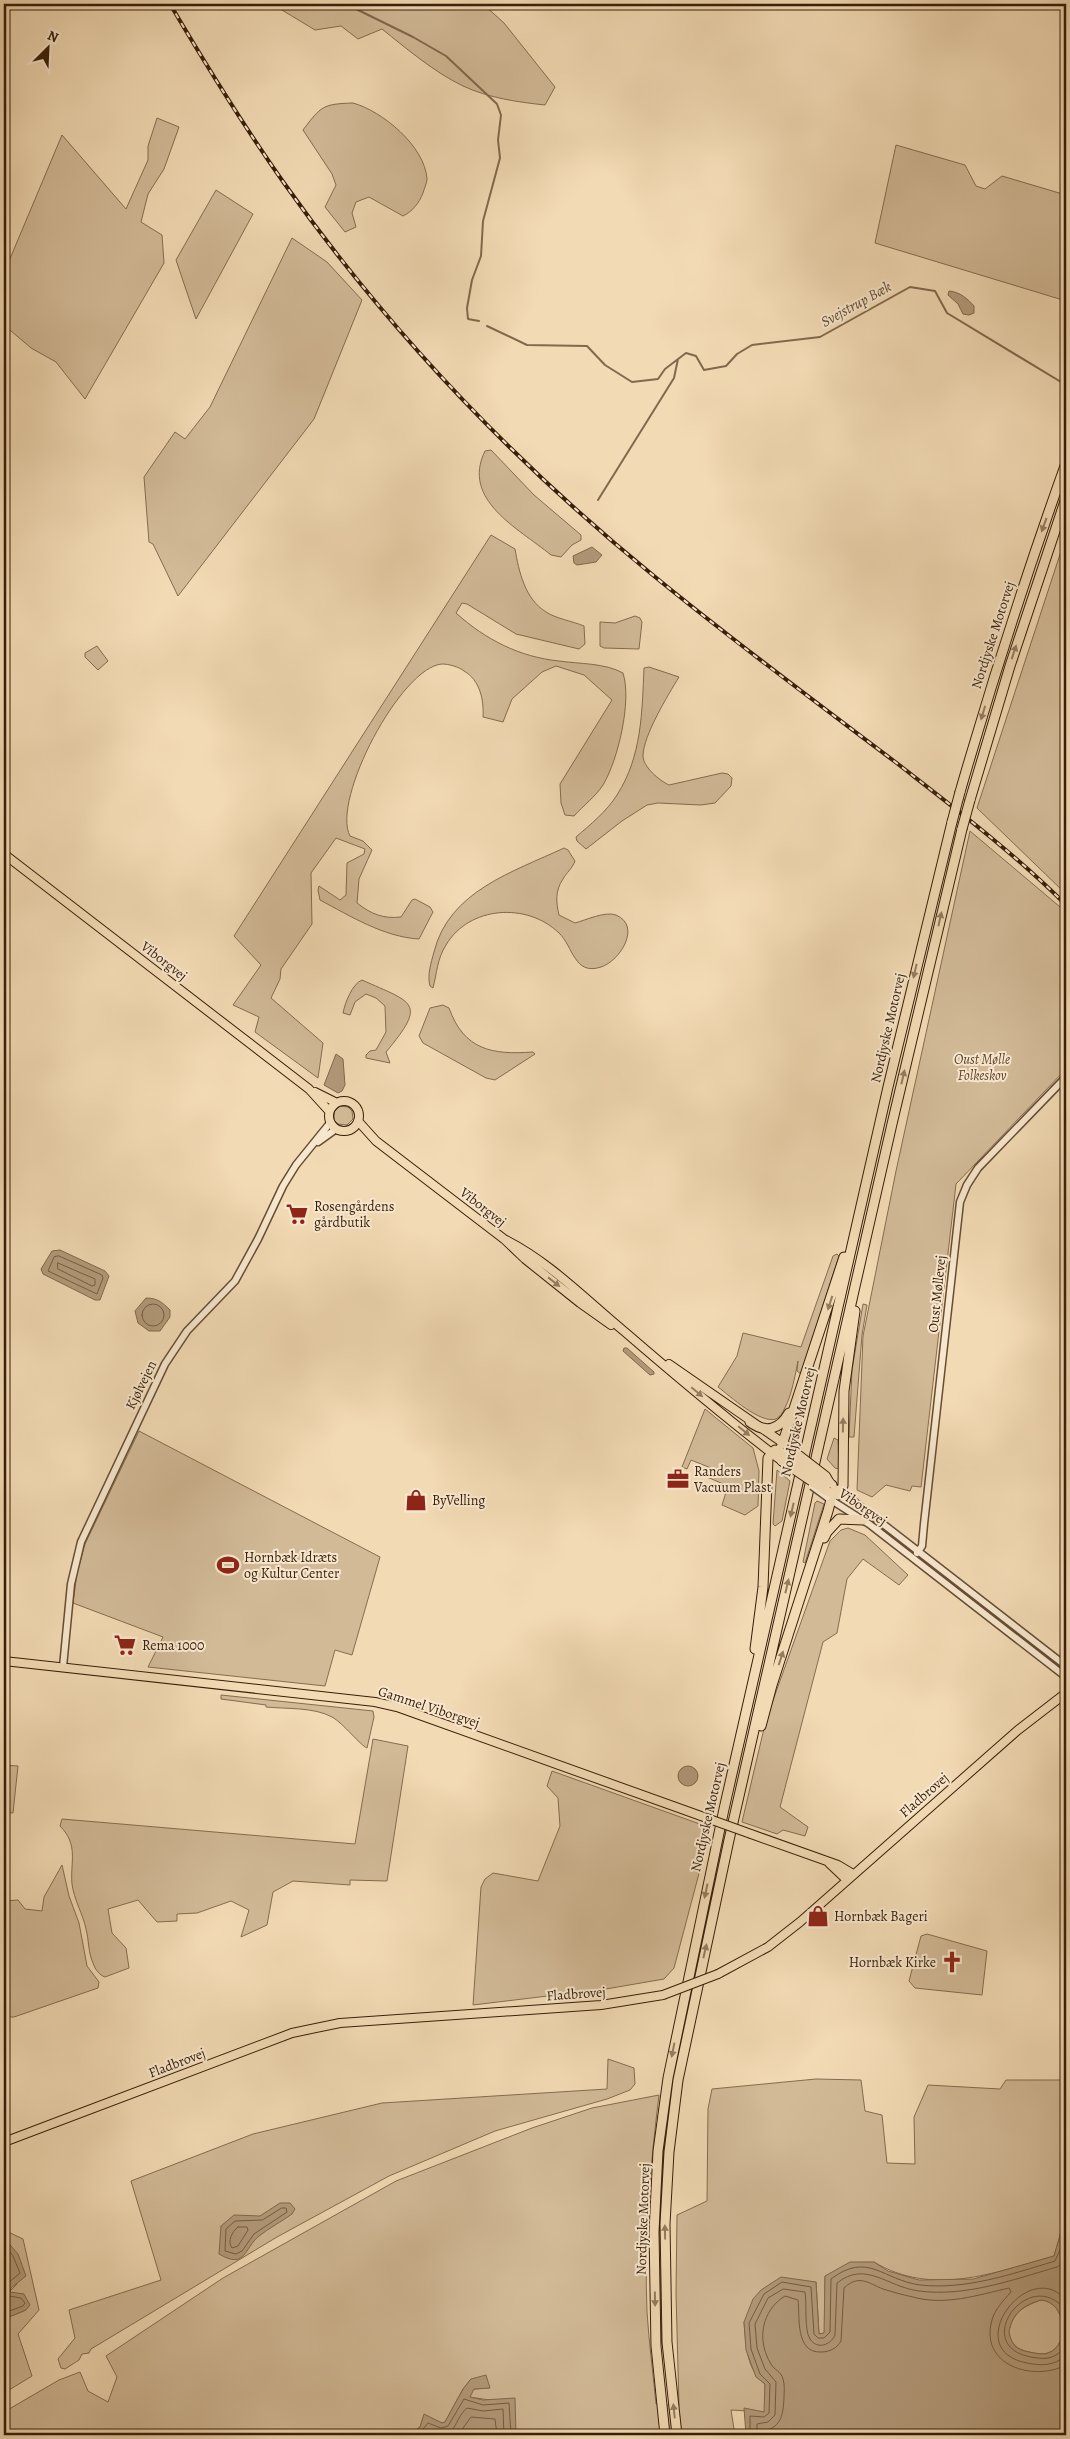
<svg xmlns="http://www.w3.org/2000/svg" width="1070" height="2439" font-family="Alegreya,serif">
<rect width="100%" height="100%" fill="#f2dab4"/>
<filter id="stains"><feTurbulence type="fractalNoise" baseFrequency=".004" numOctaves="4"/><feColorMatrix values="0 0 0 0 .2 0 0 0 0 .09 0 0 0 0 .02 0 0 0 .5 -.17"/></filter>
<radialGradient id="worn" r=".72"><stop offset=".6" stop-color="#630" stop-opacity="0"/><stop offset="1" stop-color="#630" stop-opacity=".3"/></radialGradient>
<path fill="#d2ba97" stroke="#856c50" d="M272,4H483L504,23L555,87L545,105C517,102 489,98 463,86C434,72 407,49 382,29L358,39L341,26L315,30Z
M353,103C382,111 425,146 427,179C427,183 424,189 423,193C419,203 413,211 403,216L369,197L356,202L352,213L356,227L345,232L325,207L336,185L332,174L303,130C321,106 323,104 353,103Z
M157,118L179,127L164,169L148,194L141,222L162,235L164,263L85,399L56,362L31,348L4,325V273L62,135L126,209L148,160V146Z
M896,145L965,165L976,186L985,189L1002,176L1066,195V301L875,243Z
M216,190L253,214L196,319L176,260Z
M292,238L327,262L362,300L314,419L178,596L153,544L149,542L144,477L175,432L185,439L210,407Z
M491,450L534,495L581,535V540L572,545L561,557L551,555C518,528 461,500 485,451Z
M491,535L515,549C519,572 525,599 546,612C557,619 572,621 584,626L585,644L579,649L516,634L467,604L462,603L456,613C486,640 520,657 559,661C580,664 605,663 623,673C632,701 618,760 603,785C596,796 583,806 574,816L565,815L561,803L560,784L612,700L584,675L556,666L542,672L512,699L503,722L483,717C484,700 480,680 464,671C459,667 449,664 442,664C401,667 331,800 350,836L363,841L372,850L359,879L357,903C371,914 383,919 401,917L412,900L415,899L430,907L433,912L419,939C384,937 350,916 320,900L318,890L319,886L340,900L346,895L347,863L364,854L365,849L336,838L311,873L312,924L281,969L280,979L271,998L323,1043L318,1078L255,1032L259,1017L233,1005L261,965L234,936Z
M1066,536V894L977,808Z
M635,616L640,618L642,622L639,649L604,648L600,646V622L615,623Z
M97,646L108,661L98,670L85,657V653Z
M649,667L679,677C668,695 643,736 643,756C643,767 660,781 669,785L722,773L728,774L732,778L731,786L715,803L701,805L658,803L647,805L622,821L586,849L577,841L576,837C590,825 607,811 617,795C642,756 642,712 644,668Z
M970,831L1066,912V1069L956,1184L921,1487L912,1486L910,1491L886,1485L872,1497L857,1490L863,1336L896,1171Z
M564,848L568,850L575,861C572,869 567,872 563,879C555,891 556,902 559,915L575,923C586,920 605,911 616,915C642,926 620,961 601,967C574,976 573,946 559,933C527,902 469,906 446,945C437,959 437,973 433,988L430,986C427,975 431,963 434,952C449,891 513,872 564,848Z
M362,980C413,1003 428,1002 386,1052L390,1063L366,1058V1055L370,1051L376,1050L386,1032L385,1006L376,998L366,994L355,1002L350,1015L343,1013C345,1003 352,984 362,980Z
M443,1005L449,1008C464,1050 492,1055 533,1052L535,1054L495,1080L486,1078L423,1043L419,1036L430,1008Z
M340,1106L348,1107L352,1111L353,1119L347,1125L338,1124L334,1120V1112Z
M837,1254L839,1256L801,1374L797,1371L798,1361C796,1371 794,1382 791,1392C789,1399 783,1416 776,1419C760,1424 730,1396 718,1387L737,1356L743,1333L801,1347L833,1256Z
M863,1304L867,1305L862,1335L854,1437H849L852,1370Z
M705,1409L753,1448L759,1471L758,1506L745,1515L722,1505L728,1486L707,1477L711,1468L691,1460L687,1469L682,1467Z
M139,1431L380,1557L352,1655L335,1650L325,1686L148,1667L163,1637L73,1603L77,1573L85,1544Z
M834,1438L838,1440L839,1469L835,1468L827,1459Z
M777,1470L790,1481L782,1521L775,1526L773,1524Z
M817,1501L824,1504L805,1563L803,1562L815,1503Z
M848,1528L865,1535L908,1575L899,1585L863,1559L847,1579L837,1633L823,1642L780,1807L808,1827L805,1836L783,1830L777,1834L742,1822L766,1720L830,1541L841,1530Z
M221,1695L373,1711L374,1717L367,1748C361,1746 343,1723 332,1717C314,1707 286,1709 266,1707V1705L221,1699Z
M373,1739L408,1746L387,1881L350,1880V1885L293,1881L273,1892L267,1925L241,1937L249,1910L231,1901L197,1913L177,1914V1921L157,1922L138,1900L108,1909L112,1933L126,1948L129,1968L105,1977C99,1975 95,1969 93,1963C88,1952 89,1940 86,1929C83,1914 74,1900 72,1884C70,1862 79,1845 60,1826L62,1819L355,1844Z
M4,1765L18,1766L13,1813L4,1812Z
M552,1771L711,1828L674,1968L664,1979L606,1989L473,2005L481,1887L485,1879L493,1873L538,1881L560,1826L558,1798L547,1786Z
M62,1865L69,1896L79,1923L87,1966L99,1982L98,1988L14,2017H4V1901L18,1900L25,1909L42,1911L44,1897Z
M927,1934L987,1951L982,1995L915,1988L909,1981L921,1936Z
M608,2059L634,2068L635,2084L630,2090L607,2099L495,2131L389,2176L277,2237L91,2349L89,2353L82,2354L79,2360L65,2369L61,2368L58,2359L75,2338L69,2310L161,2280L131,2181L253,2134L382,2103L607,2089Z
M816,2079L861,2080L865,2111L882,2115L887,2163L915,2164L914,2117L928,2085L1000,2089L1006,2080H1066V2231L1061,2232L1054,2256C994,2273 932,2297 874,2262L825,2276V2333L819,2334L816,2282L744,2322C746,2344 746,2370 765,2384V2412L731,2410L735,2435H516L515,2430L490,2400L469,2397L474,2389L489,2388L471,2379L463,2389L445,2422L442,2423L424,2415L420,2427L409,2435H4V2412L59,2380L80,2372L88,2391L108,2402L117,2377L106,2356L223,2278L396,2181L532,2128L592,2108L659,2095C650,2167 644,2240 647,2312C649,2343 653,2373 656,2404L679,2406L676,2293L677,2215L707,2201L708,2109L712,2089Z
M4,2230L23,2239L39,2310L18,2334L32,2376L4,2393V2319L26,2310L9,2292L17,2284L4,2238Z
M1041,2300C1067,2302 1070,2346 1048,2353C1043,2355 1034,2353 1029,2352C1016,2349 1011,2344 1009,2332C1012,2313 1024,2306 1041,2300Z"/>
<path fill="#b39a7a" stroke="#82684c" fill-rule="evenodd" d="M949,291C960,292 968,299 974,306V313L969,315L963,314L958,304L948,295Z
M592,547L602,555L596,562L577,565L574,563L573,556Z
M336,1054L343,1059L345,1085L342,1091L338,1093L324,1085Z
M60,1250L105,1271L109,1276L100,1300H95L43,1274L41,1269L52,1251Z
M146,1298C157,1298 162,1302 170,1310V1317L160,1331H149L138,1323L135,1311Z
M624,1348H627L654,1372V1374L650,1375L623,1351Z
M678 1776a10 10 0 1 1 20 0a10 10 0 1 1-20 0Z
M280,2203H290L295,2209L292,2214C281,2222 269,2228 259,2236C244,2248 246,2270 219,2254L221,2226L234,2215L260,2216Z
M1066,2231V2435H746L744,2408L764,2412L765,2384L756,2377L746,2350L744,2322L753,2299L761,2290L781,2277L816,2282L819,2334L824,2333L825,2276L850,2262H874L888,2271L919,2280L973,2279L1054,2256L1061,2232ZM1041,2300C1067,2302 1070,2346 1048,2353C1043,2355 1034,2353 1029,2352C1016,2350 1011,2344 1009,2332C1012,2313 1024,2305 1041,2300Z
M4,2238L18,2254L26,2276L11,2288L10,2292L24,2294L30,2305L26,2310L4,2319Z
M486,2375L490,2388L474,2389L470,2397L483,2400L515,2398L516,2435H409L420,2427L424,2414L442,2423L445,2422L463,2389L471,2379Z"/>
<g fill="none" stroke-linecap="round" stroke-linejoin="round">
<path stroke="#765c41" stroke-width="1" d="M59,1256L102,1275L103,1278L97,1294L48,1271L54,1257Z
M58,1263L95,1279V1285L92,1286L58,1269Z
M142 1315a11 11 0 1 1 22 0a11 11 0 1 1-22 0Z
M282,2208H286L287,2212L254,2234L242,2251L236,2254L225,2251L226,2229L235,2221L262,2220Z
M238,2227H247L248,2230L238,2246L232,2248C227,2241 232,2232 238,2227Z
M4,2244L13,2256L20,2273L7,2284L5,2292L9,2296L21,2298L25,2303L23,2306L4,2313
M1066,2300C1029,2255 958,2350 1027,2363C1042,2366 1053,2366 1066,2356
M1066,2311C1030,2261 964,2351 1038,2358C1051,2360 1060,2355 1066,2344
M418,2435L428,2423L441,2428L448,2426L464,2399L483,2405L509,2403L511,2435
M428,2435L431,2432C459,2439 452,2421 467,2408L483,2411L503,2409L504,2435
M458,2435L471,2417L495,2419L497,2435
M750,2435V2416L764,2417L769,2413L770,2384L760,2374L751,2349L749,2323L764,2294L782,2282L811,2287L814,2334L818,2338H824L830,2332L831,2279C868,2251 883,2280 920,2285C966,2290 1012,2274 1055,2261L1066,2236
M757,2435V2424L768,2422L775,2415L776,2382L765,2369L757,2348L755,2324L768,2298L783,2289L805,2292C807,2304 804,2330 810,2339C817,2350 831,2345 835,2335L837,2283C866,2260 887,2287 919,2291C966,2297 1012,2280 1057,2267L1063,2263L1066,2254
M764,2435L765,2431C782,2426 783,2414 784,2398C784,2392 785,2385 783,2379C781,2371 774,2370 771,2364C756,2340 762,2310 785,2296L798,2300C800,2317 795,2353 821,2352C830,2352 837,2348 841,2341L844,2288C859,2274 868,2283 883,2289C893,2292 903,2295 913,2297C945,2306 978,2295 1009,2288L1011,2292C1003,2301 995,2309 992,2320C979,2366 1034,2382 1066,2365"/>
<path stroke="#82684c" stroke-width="2" d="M352,4L354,8L413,37L446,56L497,104L501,115L498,140L500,158L483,221L481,256L472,280L467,308L468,319L479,321
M487,326L527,345L587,346L605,365L632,382L658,379L665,369L686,353L696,356L704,370L726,366L737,354L752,345L820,337L910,287L935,291L947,313L1066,385
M598,500L674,378L678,359"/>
<g stroke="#664d33" stroke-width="9">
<path id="minor" d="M318,1142L336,1129
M838,1489L1066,1666
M828,1498L869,1524L1066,1677
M917,1553L922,1546L924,1524L960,1202L967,1185L978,1168L1066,1077
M63,1667L71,1584L81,1542L165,1364L187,1331L235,1281L258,1239L283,1186L296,1165L330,1123"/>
</g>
<g stroke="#381e08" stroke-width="10">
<path id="major" d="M4,854L309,1089L329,1111
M315,1092L335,1102
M329 1116a15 15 0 1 1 30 0a15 15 0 1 1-30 0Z
M358,1121L376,1141L504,1239L525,1259L580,1303L611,1325
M504,1239C550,1262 586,1300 625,1332C676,1376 728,1420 782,1461
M669,1364L786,1445
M4,1661L375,1702L397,1707L701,1816
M751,1834L838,1865L853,1874
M829,1863L847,1880
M718,1974L768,1947L800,1922L1018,1730L1066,1693
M4,2142L292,2033L340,2023L601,2005L663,1995"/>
</g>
<g stroke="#381e08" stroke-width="11">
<path id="highway" d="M960,792C992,681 1027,572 1066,463
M970,800L1010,666L1066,498
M750,1422C766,1434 780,1429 789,1413
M782,1461L780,1451L844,1257
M828,1492L838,1495L843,1486L844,1391L855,1311
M824,1538L827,1532L839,1519L863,1520
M755,1649L763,1587L768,1458L775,1450L784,1453
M761,1726L772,1685L828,1511L833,1492L832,1485
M665,2435L656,2346L654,2232L658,2151L668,2078L724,1809L888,1087L952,822
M677,2435L667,2342L665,2224L669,2152L678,2080L729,1840L892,1124L962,829"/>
</g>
<use href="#minor" stroke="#f7e7ce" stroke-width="6"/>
<use href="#major" stroke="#f2dab4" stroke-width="8"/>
<use href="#highway" stroke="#f2dab4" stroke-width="9"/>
<g stroke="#381e08" stroke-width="4">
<path id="rail" d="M170,4C206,65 243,125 284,183C388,330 515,463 654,576C732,640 813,700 894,761C953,807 1013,852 1066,905"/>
</g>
<use href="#rail" stroke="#f7e7ce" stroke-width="2" stroke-dasharray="5.5" stroke-linecap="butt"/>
<g stroke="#664d33" stroke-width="9" stroke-linecap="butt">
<path id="minor-bridge" d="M812,1486L827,1497"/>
</g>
<g stroke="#381e08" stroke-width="10" stroke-linecap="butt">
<path id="major-bridge" d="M786,1445L826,1476L830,1483
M701,1816L751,1834
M663,1995L718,1974"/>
</g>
<g stroke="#381e08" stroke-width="11" stroke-linecap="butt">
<path id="highway-bridge" d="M952,822L960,792
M962,829L970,800
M784,1453L819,1478L830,1483
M782,1461L828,1492"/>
</g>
<use href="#minor-bridge" stroke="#f7e7ce" stroke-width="6"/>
<use href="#major-bridge" stroke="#f2dab4" stroke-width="8"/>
<use href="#highway-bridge" stroke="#f2dab4" stroke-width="9"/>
</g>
<defs><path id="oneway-solid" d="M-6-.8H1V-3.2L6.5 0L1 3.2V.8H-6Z" transform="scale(1.25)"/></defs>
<g fill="#957c5e">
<use href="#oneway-solid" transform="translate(1044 525) rotate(110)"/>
<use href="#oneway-solid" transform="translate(1014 652) rotate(-72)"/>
<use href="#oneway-solid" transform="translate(983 713) rotate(107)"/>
<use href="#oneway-solid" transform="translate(940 919) rotate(-77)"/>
<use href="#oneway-solid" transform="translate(915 971) rotate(103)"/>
<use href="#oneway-solid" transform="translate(903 1077) rotate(-77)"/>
<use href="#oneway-solid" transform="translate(554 1282) rotate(38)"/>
<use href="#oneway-solid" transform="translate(830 1303) rotate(108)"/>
<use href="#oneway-solid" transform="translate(697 1392) rotate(40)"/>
<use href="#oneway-solid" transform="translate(843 1425) rotate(-89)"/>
<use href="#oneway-solid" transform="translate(744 1431) rotate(39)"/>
<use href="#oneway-solid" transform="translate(792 1510) rotate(103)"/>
<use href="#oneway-solid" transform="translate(787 1586) rotate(-77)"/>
<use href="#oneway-solid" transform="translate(781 1658) rotate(-72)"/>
<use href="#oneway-solid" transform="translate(706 1891) rotate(102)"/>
<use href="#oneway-solid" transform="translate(705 1951) rotate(-77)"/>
<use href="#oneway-solid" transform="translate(673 2050) rotate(101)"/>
<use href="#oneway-solid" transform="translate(665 2232) rotate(-91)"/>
<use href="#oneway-solid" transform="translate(655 2299) rotate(89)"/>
<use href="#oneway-solid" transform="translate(674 2411) rotate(-96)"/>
</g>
<defs>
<g id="supermarket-bare" transform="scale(1.725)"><path d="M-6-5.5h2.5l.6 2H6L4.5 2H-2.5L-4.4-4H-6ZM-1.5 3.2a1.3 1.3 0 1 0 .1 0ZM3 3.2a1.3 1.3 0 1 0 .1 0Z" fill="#8f2418" stroke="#f7e7ce" stroke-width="2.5" paint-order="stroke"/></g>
<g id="office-bare" transform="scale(1.725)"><path d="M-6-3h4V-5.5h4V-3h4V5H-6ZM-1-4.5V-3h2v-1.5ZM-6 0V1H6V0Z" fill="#8f2418" stroke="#f7e7ce" stroke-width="2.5" paint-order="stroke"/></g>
<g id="shop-bare" transform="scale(1.725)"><path d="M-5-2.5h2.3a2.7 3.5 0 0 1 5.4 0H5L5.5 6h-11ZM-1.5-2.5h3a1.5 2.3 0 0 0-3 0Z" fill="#8f2418" stroke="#f7e7ce" stroke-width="2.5" paint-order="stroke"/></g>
<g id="stadium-bare" transform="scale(1.725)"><path d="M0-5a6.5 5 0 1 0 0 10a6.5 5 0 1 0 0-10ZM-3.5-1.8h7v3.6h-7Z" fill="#8f2418" stroke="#f7e7ce" stroke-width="2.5" paint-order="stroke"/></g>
<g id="church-bare" transform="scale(1.725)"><path d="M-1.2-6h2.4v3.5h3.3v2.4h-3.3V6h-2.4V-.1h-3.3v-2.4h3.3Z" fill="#8f2418" stroke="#f7e7ce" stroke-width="2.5" paint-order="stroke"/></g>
</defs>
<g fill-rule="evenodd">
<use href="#supermarket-bare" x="297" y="1214"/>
<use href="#office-bare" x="678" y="1479"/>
<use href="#shop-bare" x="416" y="1500"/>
<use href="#stadium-bare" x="228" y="1565"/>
<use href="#supermarket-bare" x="125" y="1645"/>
<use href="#shop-bare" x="818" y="1916"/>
<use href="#church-bare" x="952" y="1962"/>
</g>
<g text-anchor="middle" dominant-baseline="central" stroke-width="4" stroke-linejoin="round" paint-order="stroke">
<g font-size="14" fill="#381e08" stroke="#f7e7ce">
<text transform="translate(993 635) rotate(-72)">Nordjyske Motorvej</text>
<text transform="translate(164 961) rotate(38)">Viborgvej</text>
<text transform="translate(888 1028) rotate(-77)">Nordjyske Motorvej</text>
<text transform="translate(483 1207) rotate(38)">Viborgvej</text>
<text transform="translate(937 1294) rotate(-84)">Oust Møllevej</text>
<text transform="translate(141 1385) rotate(-64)">Kjølvejen</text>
<text transform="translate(798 1422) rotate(-77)">Nordjyske Motorvej</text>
<text transform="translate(863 1507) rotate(34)">Viborgvej</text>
<text transform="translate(429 1707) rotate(18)">Gammel Viborgvej</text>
<text transform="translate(924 1795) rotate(-41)">Fladbrovej</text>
<text transform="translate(708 1817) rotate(-77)">Nordjyske Motorvej</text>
<text transform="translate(576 1994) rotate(-4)">Fladbrovej</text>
<text transform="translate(177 2063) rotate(-21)">Fladbrovej</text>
<text transform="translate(643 2219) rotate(-88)">Nordjyske Motorvej</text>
</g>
<g font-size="14" font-style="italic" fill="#5e452c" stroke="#f7e7ce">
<text x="982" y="1059">Oust Mølle<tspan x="982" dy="16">Folkeskov</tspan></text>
</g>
<g font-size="14" fill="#381e08" stroke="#f7e7ce" text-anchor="start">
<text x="314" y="1206">Rosengårdens<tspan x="314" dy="16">gårdbutik</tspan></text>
<text x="694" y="1471">Randers<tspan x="694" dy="16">Vacuum Plast</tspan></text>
<text x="432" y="1500">ByVelling</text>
<text x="244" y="1557">Hornbæk Idræts<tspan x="244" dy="16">og Kultur Center</tspan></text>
<text x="142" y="1645">Rema 1000</text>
<text x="834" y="1916">Hornbæk Bageri</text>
<text x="936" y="1962" text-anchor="end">Hornbæk Kirke</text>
</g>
<g font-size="15" font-style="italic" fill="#634930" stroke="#f7e7ce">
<text transform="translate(856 304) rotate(-29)">Svejstrup Bæk</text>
</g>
</g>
<rect width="1070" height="2439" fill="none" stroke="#f2dab4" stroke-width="20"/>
<rect x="5" y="5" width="1060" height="2429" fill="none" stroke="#381e08" stroke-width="2.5"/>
<rect x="10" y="10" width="1050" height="2419" fill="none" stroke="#381e08"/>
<g transform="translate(48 48) rotate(24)" stroke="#f7e7ce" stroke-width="4" paint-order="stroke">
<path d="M0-4L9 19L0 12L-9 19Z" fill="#381e08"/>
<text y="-8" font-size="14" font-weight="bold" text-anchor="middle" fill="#381e08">N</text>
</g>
<rect width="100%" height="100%" filter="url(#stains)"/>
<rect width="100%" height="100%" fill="url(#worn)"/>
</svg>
